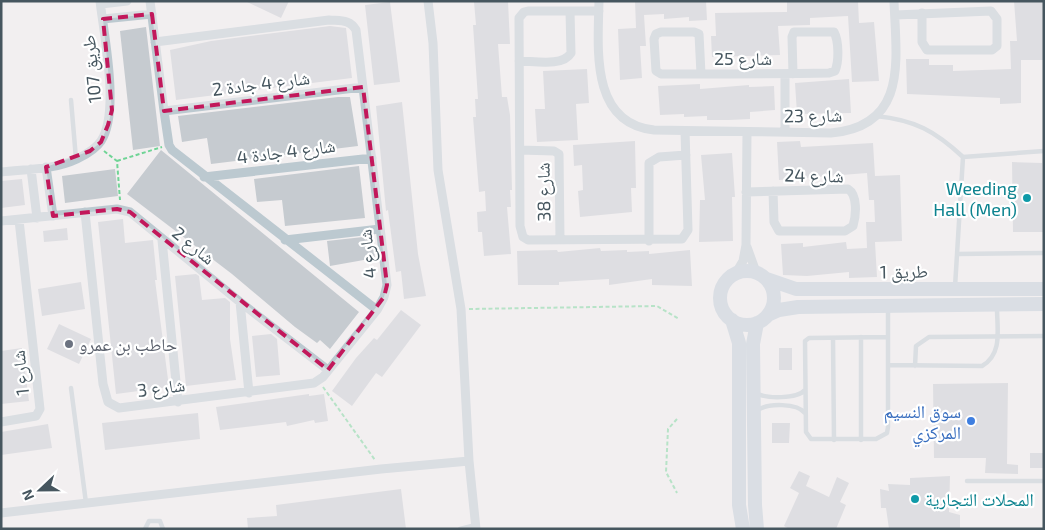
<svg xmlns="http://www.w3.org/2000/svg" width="1045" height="530" font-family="'Exo 2','Noto Naskh Arabic',sans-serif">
<rect width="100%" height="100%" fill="#f2eff0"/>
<path fill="#c6cbd0" d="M245,1H289L281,18Z
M508,1L510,44H498L502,97H507L510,115L512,190H510L511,207H507L511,254L484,256L482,232H478L477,212L486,211L485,191L479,192L473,117H476L475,99H478L473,25H476L474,2Z
M635,1H706L707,20L689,21V17L664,19V14L644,15L646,46H640L642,78L620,80L618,29L636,28Z
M787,1H858L859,23L874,22L879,81L852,82L848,16L810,18V25L778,26L780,55L712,57L711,36H716L715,13L787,12Z
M1014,1H1044V60H1021V103L1000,104V98L907,94L906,59H929V65H953V71L1011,69L1010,41H1017Z
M390,2L400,82L374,85L365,5Z
M330,26L346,28L352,78L176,100L170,50L211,41Z
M146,27L160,146L133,150L120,31Z
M587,69L589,103L576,104L578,140L537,142L535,109H545L543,71Z
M849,79L851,113L797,114L795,83Z
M700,84V89L749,85V87L774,86L775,110L750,112V119L729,120H707V116L684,117V114L660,115L658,86Z
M338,97H350L358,146L211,164L207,138L182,142L178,116Z
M402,102L418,254L426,296L404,299L401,271L396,272L388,210L386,211L376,106Z
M635,141L636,188H631L632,212L580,217L578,191L583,190L582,165L574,166L573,145Z
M800,141L801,147L873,143L875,176L900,175L902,241L875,242L877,277L849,278V272L807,276L783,275L781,244L803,243V247L846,242L847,249L867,248L866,222H875L874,200H869L867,173L779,180L777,142Z
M161,150L359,312L330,349L320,340L317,343L295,327L232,274L127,194Z
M732,153L735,197H732L733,241L699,242L700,200H705L701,155Z
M1012,162L1042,163L1043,232H1013Z
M359,166L365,218L285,226L282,200L257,202L254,179Z
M115,169L118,196L65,203L62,176Z
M22,179L25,205L1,208V181Z
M123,219L125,243L153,240L157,280H155L169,387L116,394L98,222Z
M67,228L68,240L44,242L43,231Z
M372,236L375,258L330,266L327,241Z
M600,248L601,251L627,250V252L649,251V254L690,250L692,286L652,285V279L609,285V279L559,282V285H518L517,251L557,250L558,252Z
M196,274L199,276L202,300L225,298L230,302V339L236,380L186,386L175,276Z
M81,282L85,309L42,316L38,289Z
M401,310L421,325L382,377L376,373L352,406L332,391L356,358L374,338L377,340Z
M59,324L91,339L79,364L47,349Z
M271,334L277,339L280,375L256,377L252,336Z
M22,348L29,401L1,404V351Z
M779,348H792V370H779Z
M1008,383L1007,464L1018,465V474L985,473L986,458H934L933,384Z
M309,394V396L324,394L328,421L315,423L314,420L287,426L286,422L220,430L216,407Z
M198,413L200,439L105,450L102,423Z
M772,423H790L789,443H772Z
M48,424L52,448L1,455V432Z
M1030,453H1044V468H1030Z
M799,471L810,476L806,486L829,497L837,477L849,483L840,502L846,505L836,529H789L784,526L799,493L790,488Z
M950,476L949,512L960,515V529H889L886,508H881L880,489L889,491L888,484L910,485V478Z
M401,489L406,529H248L247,518L277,516L276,505Z"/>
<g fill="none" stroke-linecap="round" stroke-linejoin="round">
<path stroke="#70d496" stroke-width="2" stroke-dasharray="4 2.5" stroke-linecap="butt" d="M104,151L117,161L120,200
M117,161L162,147
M469,309L657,306L679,319
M323,387L375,460
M677,419L668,429L666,472L677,493"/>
<path stroke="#bcc9d0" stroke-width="4.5" d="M71,100L76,159
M876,116C915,120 935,131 963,157
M957,254L1044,253
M955,287L963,157L1044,151
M888,337L809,338L805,341L806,432L811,439H876L887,433L888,427V309
M833,338L834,440
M888,365L982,366C1003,354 997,329 997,308
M915,366L916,346L929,337L1044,336
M71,388L86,503
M756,393C766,399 797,399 805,390
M758,410C768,403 797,403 805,413
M861,440V337
M967,481H1044
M145,529L149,521H160L163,529
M460,529L476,525"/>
<path stroke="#bcc9d0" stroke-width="9" d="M150,1L164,111L169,145L172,150L377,310
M428,1L433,43L438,170L461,309L469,461L476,529
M599,1C598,49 590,123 654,130L831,133C909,126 896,59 894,1
M101,4L127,1
M599,11H528L524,12L519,18L520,226L523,237L528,240L682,239L688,230L685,131
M895,15L991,11L997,19V46L992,50H927L922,42V13
M103,19L152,14
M519,61C534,61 563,67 571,53L570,11
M701,74L699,34L694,32H661L656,34L654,39L656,71L661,74C717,74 773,74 829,73L835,71C839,62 839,41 834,32H794L792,37L793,74
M785,74V132
M164,111L363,87
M520,150L554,151L559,154L560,240
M46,167L53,216
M31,169L37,218
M1,172C26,169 54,170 77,159C85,155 96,149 101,141C120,112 104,36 100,1
M204,177L372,158
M746,192L848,189C858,195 856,216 853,226L845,231H779L774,222L773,191
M85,212L103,384L108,402L119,408L314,383L323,377L377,310L384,297L387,285L356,30C350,19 340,21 329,20L155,42
M1,221L117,209L130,212L240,302L328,370
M162,240L178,402
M285,240L380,229
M649,241V163L659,157L686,155
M747,247L756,272
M736,273L743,261L746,245L747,132
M240,302L249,393
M1,422L36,416L40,409L19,220
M1,513L381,469L469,461"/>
<path stroke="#bccbd5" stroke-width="14" d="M720 298a27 27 0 1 1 54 0a27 27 0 1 1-54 0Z
M767,279L796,289H1044
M768,315L779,310L798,307L1044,304
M732,320L739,343V505L743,529
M757,529L755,505L753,344L757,323"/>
</g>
<path d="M0 0H1045V530H0ZM152,14L164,111L363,87L387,285L384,297L328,370L130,212L117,209L53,216L46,167L90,151L101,142L108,125L112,110L103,19Z" fill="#f2eff0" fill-opacity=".55" fill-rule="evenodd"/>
<path fill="none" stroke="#c2185b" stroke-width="4" stroke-dasharray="10 6" stroke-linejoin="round" d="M152,14L164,111L363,87L387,285L384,297L328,370L130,212L117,209L53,216L46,167L90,151L101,142L108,125L112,110L103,19Z"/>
<g fill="#0f9aa8" stroke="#fff" stroke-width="2">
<circle cx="1027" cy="198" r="5"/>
<circle cx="915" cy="499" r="5"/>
</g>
<circle fill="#6b7280" stroke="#fff" stroke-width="2" cx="69" cy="344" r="5"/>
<circle fill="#3f7fe0" stroke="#fff" stroke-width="2" cx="971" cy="421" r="5"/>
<g text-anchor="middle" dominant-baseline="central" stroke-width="4.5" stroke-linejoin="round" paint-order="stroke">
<g font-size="18" fill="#46565f" stroke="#fff">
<text x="743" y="58">شارع 25</text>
<text transform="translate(91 69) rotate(-96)">طريق 107</text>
<text transform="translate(261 83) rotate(-7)">شارع 4 جادة 2</text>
<text transform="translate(813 115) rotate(-1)">شارع 23</text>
<text transform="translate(286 151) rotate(-7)">شارع 4 جادة 4</text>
<text transform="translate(814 175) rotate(1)">شارع 24</text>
<text transform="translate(543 192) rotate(-91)">شارع 38</text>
<text transform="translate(194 245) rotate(39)">شارع 2</text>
<text transform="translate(367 254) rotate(-96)">شارع 4</text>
<text transform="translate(904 271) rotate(-1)">طريق 1</text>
<text transform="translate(20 373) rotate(-96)">شارع 1</text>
<text transform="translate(161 387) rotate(-7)">شارع 3</text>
</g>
<g font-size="18" fill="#0d838f" stroke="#fff" text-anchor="end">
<text x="1017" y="188">Weeding<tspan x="1017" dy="21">Hall (Men)</tspan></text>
<text x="925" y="499" text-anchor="start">المحلات التجارية</text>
</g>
<g font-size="18" fill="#5b616d" stroke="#fff" text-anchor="start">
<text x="79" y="344">حاطب بن عمرو</text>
</g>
<g font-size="18" fill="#366cbe" stroke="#fff" text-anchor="end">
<text x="961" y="411">سوق النسيم<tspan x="961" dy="21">المركزي</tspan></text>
</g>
</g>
<rect width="1045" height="530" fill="none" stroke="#46565f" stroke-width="5"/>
<g transform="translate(40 490) rotate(248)" stroke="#ffffff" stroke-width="4" paint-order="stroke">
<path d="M0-4L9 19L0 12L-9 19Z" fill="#46565f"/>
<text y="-8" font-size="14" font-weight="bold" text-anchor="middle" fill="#46565f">N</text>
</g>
</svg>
